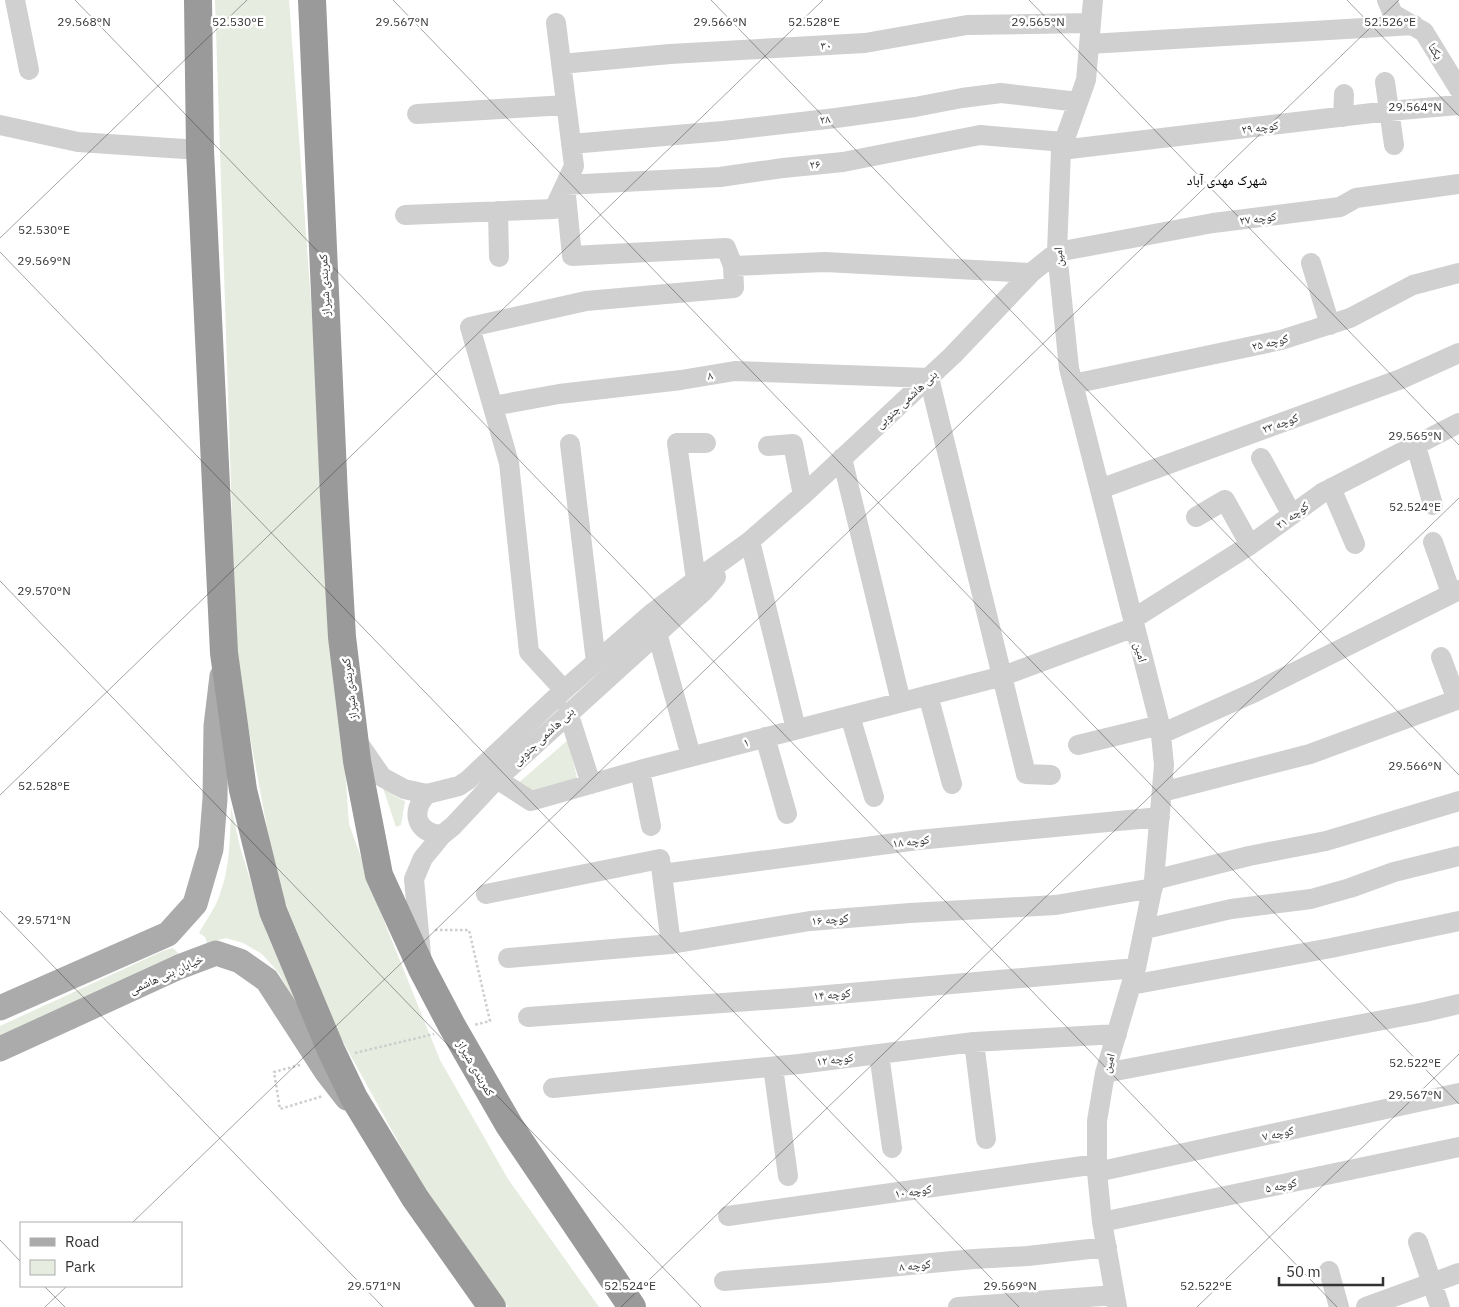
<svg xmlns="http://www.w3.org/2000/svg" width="1459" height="1307" font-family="'IBM Plex Sans','Noto Naskh Arabic',sans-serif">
<rect width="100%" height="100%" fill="#fff"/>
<path fill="#e6ecdf" d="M215,0H289L349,824L386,926L440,1060L508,1179L599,1307H508L422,1185L336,1029L277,882L237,666Z
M568,740L578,782L530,792L517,784Z
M383,788L398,798L405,801L401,825L396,827Z
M231,807L240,847L267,934L301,1013L279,973L262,954L243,943L226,938L207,943L205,937L199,933C204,924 210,915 215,906C230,875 230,841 231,807Z
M173,948L179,954L0,1038V1026L163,951Z"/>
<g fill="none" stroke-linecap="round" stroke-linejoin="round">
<path stroke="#cdcdcd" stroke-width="2.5" stroke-dasharray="2.5 2.5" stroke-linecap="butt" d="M435,930H469L490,1021L474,1025
M355,1053L434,1034
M300,1065L274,1072L280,1109L323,1096"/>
<path stroke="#d0d0d0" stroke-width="20" d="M15,0L29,70
M1093,0L1086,80L1061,150L1057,252L1069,368L1160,725L1164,765L1154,880L1136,968L1105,1073L1097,1121V1172L1102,1222L1117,1307
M1387,0L1393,14L1424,32L1459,89
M1089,44L1414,25
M561,64L670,54L865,43L967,25L1091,23
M1385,82L1394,145
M417,114L566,105
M1343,117L1344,94
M0,125L78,142L200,150
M571,144L723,131L836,118L915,107L962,98L1001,93L1078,102
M1061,150L1389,111L1459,105
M498,211L499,257
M405,215L554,209L574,166L556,23
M1311,263L1330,325
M733,266L825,262L1031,273
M1073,384L1281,340L1350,318L1413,285L1459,273
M493,406L559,394L681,380L735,371L929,378L1026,774L1051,775
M570,444L596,662
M768,446L793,444L803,495
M1416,446L1433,505
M842,458L901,702
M1261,458L1292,515
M1331,488L1355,544
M1100,489L1401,379L1459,353
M1196,517L1225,500L1250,545
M750,541L796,729
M1433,542L1451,593
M696,580L677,443H706
M1133,619L1250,545L1322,493L1459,423
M657,633L691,756
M1441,657L1457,700
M564,690L529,652L509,463L470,327L586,301L734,288L733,266L726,248L572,256L565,185L720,177L783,168L843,162L980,135L1064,142
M928,695L952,784
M568,712L591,784
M850,716L874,797
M1161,734L1255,692L1459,590
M765,737L787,814
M355,738L382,777L404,789L427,794L459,786L468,780L564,690L651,614L696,580L750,541L803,495L953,355L1031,273L1057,252L1213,223L1340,207L1356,198L1459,184
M1078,745L1160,725
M640,770L651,826
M497,779L531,801L640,770L1003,676L1135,627
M1162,792L1310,754L1459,699
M427,794C410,812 416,833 442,835
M662,874L918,840L1160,817
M1154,880L1249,856L1326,841L1459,801
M486,894L660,859L671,944
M1145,929L1231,909L1311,899L1350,888L1394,872L1459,856
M421,955L414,879L423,858L442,835L453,826L497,779L704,591L716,577
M508,958L671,944L810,921L910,913L1056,905L1153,888
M1131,985L1331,948L1459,921
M528,1017L793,998L1136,968
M974,1042L986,1139
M879,1054L892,1148
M773,1067L788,1176
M1105,1073L1425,1012L1459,1004
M553,1088L799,1064L974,1042L1117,1034
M1097,1172L1459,1093
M728,1216L1097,1164
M1102,1222L1459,1147
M1418,1242L1440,1307
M1329,1271L1339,1307
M724,1281L825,1273L974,1259L1028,1256L1107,1247
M958,1307L1115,1295
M1366,1307L1459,1273"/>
<path stroke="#ababab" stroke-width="25" d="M0,1008L168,934L195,904L211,849L215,799L216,726L222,676
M0,1049L179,967L216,953L240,961L267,980L326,1071L347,1098"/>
<path stroke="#9a9a9a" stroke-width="28" d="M198,0L200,150L224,653L243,790L273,911L331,1050L354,1098L415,1198L492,1307
M312,0L334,496L342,637L357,761L379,875L422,969L452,1026L509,1125L632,1307"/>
</g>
<path fill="none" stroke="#333" stroke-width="1" stroke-opacity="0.45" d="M75,0L1337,1307M393,0L1459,1104M711,0L1459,775M1029,0L1459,445M1347,0L1459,116M0,238L247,0M0,252L1019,1307M0,581L701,1307M0,795L823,0M0,911L383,1307M132,1223L1399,0M0,1240L21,1262M44,1286L65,1307M45,1307L67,1286M621,1307L1459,498M1197,1307L1459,1054"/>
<g text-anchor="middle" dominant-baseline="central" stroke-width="5" stroke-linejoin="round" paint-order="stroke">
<g font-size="12" fill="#333" stroke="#fff">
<text transform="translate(826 45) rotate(-3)">۳۰</text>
<text transform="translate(1436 51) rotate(59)">یکتا</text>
<text transform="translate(825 119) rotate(-7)">۲۸</text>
<text transform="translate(1260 127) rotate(-7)">کوچه ۲۹</text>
<text transform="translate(815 164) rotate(-6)">۲۶</text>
<text transform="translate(1258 218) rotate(-7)">کوچه ۲۷</text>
<text transform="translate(1058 257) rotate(-93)">امین</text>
<text transform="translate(324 285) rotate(-93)">کمربندی شیراز</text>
<text transform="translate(1270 342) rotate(-14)">کوچه ۲۵</text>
<text transform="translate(710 375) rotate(-10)">۸</text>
<text transform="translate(906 399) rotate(-43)">بنی هاشمی جنوبی</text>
<text transform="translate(1280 423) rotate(-20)">کوچه ۲۳</text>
<text transform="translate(1292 515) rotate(-36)">کوچه ۲۱</text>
<text transform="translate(1141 652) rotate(75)">امین</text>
<text transform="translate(349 689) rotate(-97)">کمربندی شیراز</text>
<text transform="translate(543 736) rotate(-43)">بنی هاشمی جنوبی</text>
<text transform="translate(746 742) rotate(-14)">۱</text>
<text transform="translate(911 841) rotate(-7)">کوچه ۱۸</text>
<text transform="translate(830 919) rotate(-5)">کوچه ۱۶</text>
<text transform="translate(166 974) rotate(-24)">خیابان بنی هاشمی</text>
<text transform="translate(832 994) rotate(-5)">کوچه ۱۴</text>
<text transform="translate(835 1059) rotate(-7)">کوچه ۱۲</text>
<text transform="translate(1108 1063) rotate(-75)">امین</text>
<text transform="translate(476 1068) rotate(60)">کمربندی شیراز</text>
<text transform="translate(1278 1133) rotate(-12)">کوچه ۷</text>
<text transform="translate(1281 1185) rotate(-12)">کوچه ۵</text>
<text transform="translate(913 1191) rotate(-8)">کوچه ۱۰</text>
<text transform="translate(915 1265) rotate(-6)">کوچه ۸</text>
</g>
<g font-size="14" fill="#000" stroke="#fff">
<text x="1227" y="180">شهرک مهدی آباد</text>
</g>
</g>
<g font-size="12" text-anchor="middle" fill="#333" stroke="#fff" stroke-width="5" stroke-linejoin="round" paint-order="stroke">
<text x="238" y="26">52.530°E</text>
<text x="814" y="26">52.528°E</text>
<text x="1390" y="26">52.526°E</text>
<text x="84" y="26">29.568°N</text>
<text x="402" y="26">29.567°N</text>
<text x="720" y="26">29.566°N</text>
<text x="1038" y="26">29.565°N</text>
<text x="1415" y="111">29.564°N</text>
<text x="44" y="234">52.530°E</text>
<text x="44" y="265">29.569°N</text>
<text x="1415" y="440">29.565°N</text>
<text x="1415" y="511">52.524°E</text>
<text x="44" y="595">29.570°N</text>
<text x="1415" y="770">29.566°N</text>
<text x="44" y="790">52.528°E</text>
<text x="44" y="924">29.571°N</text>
<text x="1415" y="1067">52.522°E</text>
<text x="1415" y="1099">29.567°N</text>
<text x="374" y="1290">29.571°N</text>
<text x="1010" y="1290">29.569°N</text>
<text x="630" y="1290">52.524°E</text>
<text x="1206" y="1290">52.522°E</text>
</g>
<rect x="20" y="1222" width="162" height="65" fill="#ffffff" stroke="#adadad"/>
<rect x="30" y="1238" width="25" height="8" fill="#ababab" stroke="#adadad"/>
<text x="65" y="1247" font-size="15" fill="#333333">Road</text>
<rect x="30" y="1260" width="25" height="15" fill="#e6ecdf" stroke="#adadad"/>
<text x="65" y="1272" font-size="15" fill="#333333">Park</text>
<path d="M1279 1277v8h104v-8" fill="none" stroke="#333333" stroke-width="2.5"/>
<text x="1286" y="1277" font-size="15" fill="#333333" stroke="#ffffff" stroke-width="4" paint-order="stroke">50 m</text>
</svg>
